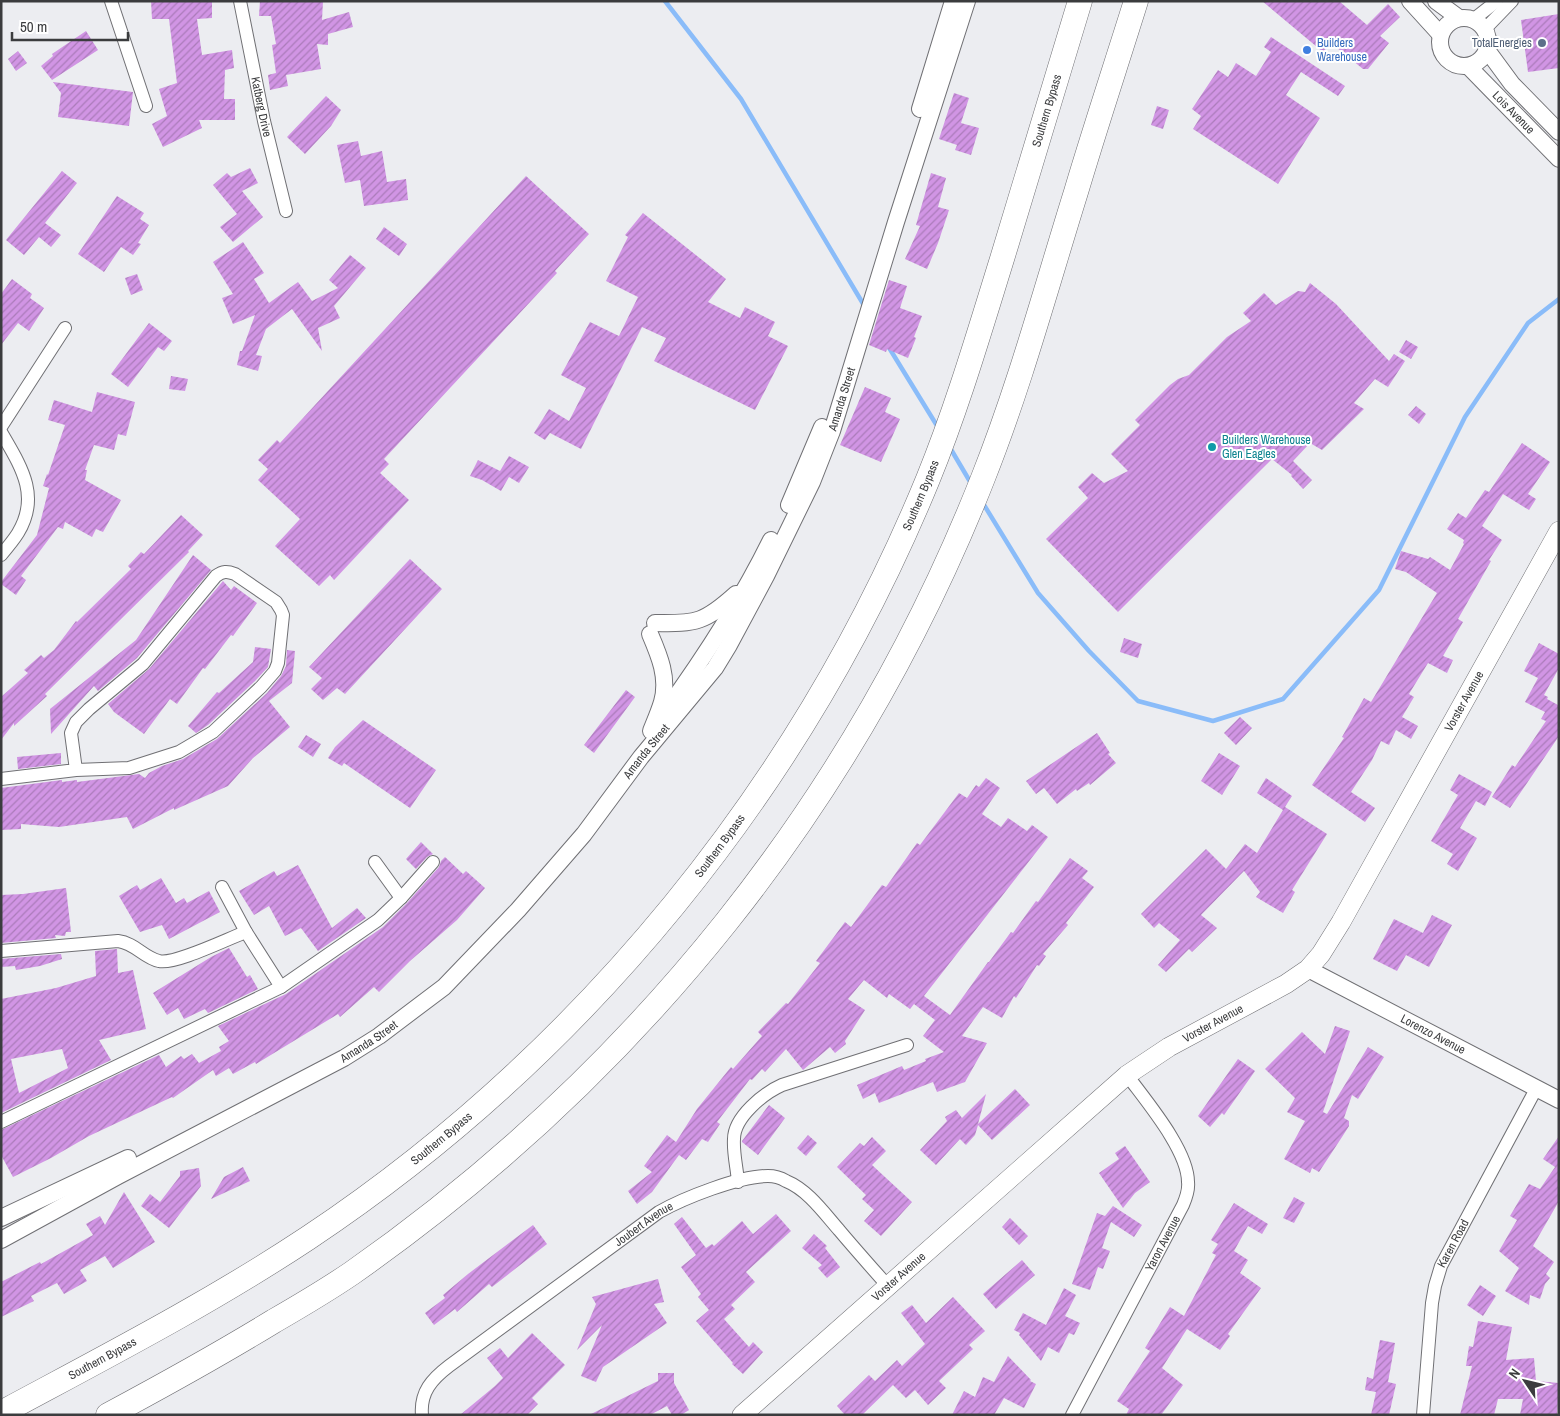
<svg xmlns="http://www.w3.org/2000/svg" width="1560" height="1416" font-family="'Archivo Narrow',sans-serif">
<defs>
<pattern id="building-hatch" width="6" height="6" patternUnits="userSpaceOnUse" patternTransform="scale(1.25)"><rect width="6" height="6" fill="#d195e4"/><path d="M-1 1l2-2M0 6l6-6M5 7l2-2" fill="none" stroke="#ab7bba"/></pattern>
</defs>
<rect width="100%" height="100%" fill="#ecedf1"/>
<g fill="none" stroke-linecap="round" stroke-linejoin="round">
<path stroke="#8abcf9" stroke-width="4.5" d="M665,1L741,99L865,307
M888,346L939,429
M949,446L972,485
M981,500L1038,593L1089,651L1138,701L1213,721L1283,699L1379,590L1465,417L1528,323L1559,299"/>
</g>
<path fill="url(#building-hatch)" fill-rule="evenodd" d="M151,1H212V18L197,19L202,55L232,50L234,68L225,70L224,99H235V120H199L202,128L163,147L152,124L167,116L159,89L177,83L169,19H152Z
M260,1H323L322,20L349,12L353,27L328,34V45L317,44L321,69L286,75L288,86L270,90L268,75L276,73L272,45L276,44L271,16H259Z
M1262,1H1339L1367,25L1388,4L1400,17L1380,36L1389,43L1368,69H1363L1331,43L1323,52Z
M1559,14V68L1528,72L1521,20Z
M86,31L98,50L52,80L41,66L53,56L52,54Z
M1271,37L1345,86L1338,96L1301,72L1286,95L1320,118L1278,184L1193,129L1201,116L1192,109L1218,70L1228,77L1236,63L1256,76L1271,52L1264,47Z
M18,51L27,63L16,71L8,59Z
M53,82L133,92L129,126L58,117L61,93Z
M954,93L969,98L961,123L979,128L971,155L955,150L957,145L939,139Z
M326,96L341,110L331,126L305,154L287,137Z
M1157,106L1169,110L1163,129L1151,125Z
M358,141L361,156L382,151L387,182L406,179L408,200L364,206L360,180L345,183L337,145Z
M250,168L258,183L242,191L263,217L233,242L220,227L237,214L213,185L227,173L231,177Z
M62,171L77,183L45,223L61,235L51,247L39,237L24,255L6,240Z
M931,173L946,178L938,207L949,210L938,243L927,269L905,259L920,226L916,225Z
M526,176L589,234L555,271L557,273L384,459L389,464L380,473L409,500L334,580L330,575L319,586L275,546L300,519L258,480L268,469L258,460L277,440L280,443Z
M117,196L144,213L140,219L149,225L138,243L141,244L133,255L121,247L104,272L78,254Z
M643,213L726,279L708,302L740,318L745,307L775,322L768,336L788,346L755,410L654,361L666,338L642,327L581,449L550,433L545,440L534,433L549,409L569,421L586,388L561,375L590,322L619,336L638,297L606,281L628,237L625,235Z
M384,227L407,244L399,256L376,239Z
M243,242L264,273L254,279L269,303L298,282L312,301L338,288L329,280L350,255L366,268L334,306L340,318L318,328L322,351L292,309L266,329L256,355L262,356L258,371L237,365L240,351H242L255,315L233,324L222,298L233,294L213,262Z
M137,274L143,290L131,295L125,278Z
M12,279L32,294L30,298L44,308L29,331L18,323L1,345V294Z
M889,280L907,286L900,308L922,316L914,337L916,338L908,358L887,349L886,352L869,345Z
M1310,283L1336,304L1389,361L1394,354L1405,361L1388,387L1375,379L1354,403L1364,409L1322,450L1310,443L1293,461L1312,480L1303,489L1291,476L1292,475L1272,459L1118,612L1046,539L1088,498L1078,487L1092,473L1104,483L1128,471L1111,454L1140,425L1135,420L1170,385L1178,379L1189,375L1227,337L1251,321L1243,313L1264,293L1276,305L1298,291L1305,292Z
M149,323L172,341L164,351L158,347L128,387L111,374Z
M1406,340L1418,347L1411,359L1399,352Z
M171,376L188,379L185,391L169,389Z
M865,387L891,398L885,412L900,419L881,462L840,445Z
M97,392L135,402L126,436L118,434L114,450L94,445L85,470H87L85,480L121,500L103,532L96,529L92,537L65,522L63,529L58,527L21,576L26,580L16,595L1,584V582L37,535L49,488L43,486L47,474L48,475L65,425L48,420L54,400L92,412Z
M1416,406L1426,414L1419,424L1408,415Z
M1522,443L1550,462L1528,494L1536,499L1529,510L1503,494L1482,526L1502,540L1489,560L1491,561L1458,619L1463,622L1443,656L1453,660L1447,673L1428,663L1409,694L1414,697L1402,717L1418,726L1411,739L1396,730L1389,745L1381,741L1372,760L1351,792L1375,808L1365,822L1312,785L1344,738L1342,737L1364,698L1371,702L1437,593L1406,572L1395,569L1401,551L1428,559L1430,557L1450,570L1464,544L1463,543L1464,540L1447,529L1458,513L1466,518L1485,490L1489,492Z
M509,456L529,467L519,483L509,477L501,491L482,480L470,476L478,460L500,471Z
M181,515L203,535L188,551L189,552L45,694L47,696L14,726V723L1,740V697L28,673L24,670L41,655L44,658L54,650L76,621L77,622L131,569L128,566L141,552L144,554Z
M193,555L211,570L137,658L98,691L94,686L51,734L50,709L136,640Z
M410,559L442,589L345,694L337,688L323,700L311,689L322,678L309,667Z
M223,581L231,590L234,586L257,603L233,636L231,635L205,669L203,668L177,704L170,699L144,734L114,712L108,704L149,669Z
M1124,638L1142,644L1138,658L1120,652Z
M1539,643L1559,654V668L1544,695L1548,697L1547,699L1558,705L1559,703V736L1510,808L1492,797L1512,765L1515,767L1546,721L1541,719L1545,712L1525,702L1538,678L1524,671Z
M255,647L271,649L268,667L255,681L208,725L196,733L188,726L217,692L219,693L253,662Z
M287,650L295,651L292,683L269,701L290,727L253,758L228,786L174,810V808L133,829L127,817L59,827L21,824V829L1,830V788L62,780V782L77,780V782L139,774L145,778L149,773L162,766L183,759L217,739L267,693L281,676L286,666Z
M626,690L635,697L594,753L584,745Z
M1240,717L1252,728L1236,745L1224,733Z
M363,720L436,770L410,808L344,763L342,766L328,758L335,747Z
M1097,733L1110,753L1108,754L1116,763L1090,785L1089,783L1077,791L1076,789L1057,804L1044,788L1036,794L1026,781Z
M306,735L321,744L313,757L298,747Z
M61,753V764L18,769L17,757Z
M1219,753L1240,766L1222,795L1201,781Z
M1459,774L1492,792L1485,806L1476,801L1460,828L1477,838L1458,871L1447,864L1453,854L1431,841L1458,795L1450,790Z
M986,778L1000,788L982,814L1001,827L1008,818L1027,831L1032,825L1048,837L924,996L950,1015L988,962H989L1011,932L1013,933L1036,901L1038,902L1070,858L1088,871L1082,878L1094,887L1066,923L1068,925L1043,954L1046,956L1039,966L1037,965L1016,998L1014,996L1002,1018L983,1007L962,1036L987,1043L965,1082L937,1092L933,1082L879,1103L875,1093L863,1099L857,1085L902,1066L904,1070L926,1061L925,1059L944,1052L923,1036L935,1020L914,1004L910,1009L889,994L887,998L864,980L848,999L865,1010L845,1041L846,1044L835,1053L830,1047L803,1070L786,1049L765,1072L762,1069L752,1080L750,1079L717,1122L720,1124L708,1142L702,1139L686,1160L679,1155L652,1192L637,1204L628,1191L652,1172L644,1166L667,1135L676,1142L697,1109L731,1067L733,1069L762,1036L758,1032L786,1003L788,1004L820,963L816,961L845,922L851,927L882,885L886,887L917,843L920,845L959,793L967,798L976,785L979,787Z
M1266,778L1292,796L1285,807L1327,834L1292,890L1295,892L1283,913L1256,897L1260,892L1244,871L1201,915L1217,928L1192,952L1189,949L1166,972L1158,965L1180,940L1159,923L1154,928L1141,914L1206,849L1226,869L1245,844L1257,853L1283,810L1257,793Z
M421,842L433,854L427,857L416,869L406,859Z
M445,857L463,874L466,871L485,888L457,920L410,961L379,992L374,987L340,1017L338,1014L256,1064L255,1062L233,1074L229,1068L216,1076L213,1070L173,1098L172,1097L89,1136L51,1158L13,1177L1,1155V1130L159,1055L166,1067L181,1056L184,1059L192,1054L199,1063L221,1051L219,1047L229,1041L218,1026L286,994L383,927L407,903L439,867L441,861Z
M298,865L332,928L357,908L366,918L318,951L301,928L285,936L269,906L254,915L239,891L274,871L277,876Z
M161,878L176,903L184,898L187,903L209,891L220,912L169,939L162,925L140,932L119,896L137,885L140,890Z
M66,888L71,932H66L65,936L55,935L56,938L1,943V895L23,894Z
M1432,915L1452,925L1429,967L1406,955L1397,971L1373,959L1394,919L1423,933Z
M229,948L247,977L250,975L258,989L208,1013L205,1009L184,1019L178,1008L167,1015L153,993L211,957Z
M117,949L118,973L133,970L146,1029L99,1040L111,1060L1,1113V999L56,988L96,976L95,951ZM62,1049L68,1068L19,1093L11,1059Z
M61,954L62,959L40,966L16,970L15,966L1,967V959Z
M1335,1026L1350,1031L1323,1112L1327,1114L1368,1047L1384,1057L1358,1099L1352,1095L1344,1118L1349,1121V1126L1342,1137L1319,1172L1312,1168L1310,1173L1284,1159L1305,1121L1287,1112L1295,1098L1265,1069L1302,1032L1325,1054Z
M1238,1059L1255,1071L1224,1115L1222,1113L1210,1127L1198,1116Z
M1015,1089L1030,1105L992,1140L978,1125L975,1135L966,1145L960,1139L936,1165L920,1150L947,1121L945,1117L956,1110L962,1118L986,1094L978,1124Z
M769,1105L785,1118L758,1155L742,1142V1141Z
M808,1135L817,1143L806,1156L797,1148Z
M1559,1136V1201L1533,1246L1554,1262L1546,1274L1550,1278L1545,1284L1540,1299L1530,1295L1529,1305L1505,1291L1519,1268L1499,1251L1517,1220L1510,1216L1529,1184L1540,1189L1555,1167L1543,1159Z
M872,1137L886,1151L872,1165L912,1202L881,1236L864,1221L874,1210L862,1199L866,1195L837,1167L860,1143L864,1146Z
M1125,1146L1150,1182L1135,1193L1123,1208L1099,1173L1119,1159L1115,1153Z
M243,1167L250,1181L211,1199L224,1177Z
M199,1168L201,1186L169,1228L141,1206L150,1194L160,1202L180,1176V1171Z
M124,1192L155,1242L113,1268L105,1256L80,1270L87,1281L64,1294L57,1283L31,1296L34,1301L1,1317V1282L40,1262L41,1264L93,1235L86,1224L100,1216L105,1225Z
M1294,1197L1305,1203L1294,1223L1283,1218Z
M1234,1203L1268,1224L1262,1234L1248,1226L1234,1251L1248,1260L1240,1273L1261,1288L1228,1334L1230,1336L1220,1350L1187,1329L1162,1368L1183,1385L1161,1415H1126L1129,1409L1117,1401L1150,1351L1145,1348L1170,1307L1184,1316L1216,1255L1212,1253L1218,1244L1211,1240Z
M1113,1206L1142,1225L1134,1237L1111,1222L1102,1248L1110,1251L1103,1269L1098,1267L1090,1290L1072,1284L1097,1213L1105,1216Z
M776,1214L791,1231L746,1272L755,1282L731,1305L735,1309L724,1319L749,1347L753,1342L763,1352L743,1374L732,1364L733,1363L696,1321L709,1310L698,1297L701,1294L681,1267L696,1255L674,1224L682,1217L706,1248L712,1244L714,1246L742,1221L753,1234Z
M1010,1218L1028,1236L1019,1245L1002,1227Z
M533,1225L547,1244L492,1287L489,1284L457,1312L455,1309L434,1325L425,1313L445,1298L443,1295L468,1274Z
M814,1234L827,1246L825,1248L840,1267L827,1278L818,1268L822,1265L802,1248Z
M1022,1260L1035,1275L996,1309L983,1294Z
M658,1279L664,1302L654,1304L667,1323L603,1367L596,1382L581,1376L602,1325L577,1350L596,1304L592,1297Z
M1480,1285L1496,1296L1483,1316L1467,1305Z
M1064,1288L1076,1295L1065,1316L1080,1323L1074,1335L1069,1333L1059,1353L1048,1347L1041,1361L1019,1335L1020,1333L1014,1330L1023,1313L1046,1325Z
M953,1297L985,1331L969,1345L973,1349L939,1381L946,1388L928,1405L915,1390L906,1398L893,1385L862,1415H845L837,1406L869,1375L875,1381L897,1360L902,1366L925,1344L901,1313L912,1305L926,1323Z
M1478,1321L1512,1327L1506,1360L1534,1358L1536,1381L1559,1383L1557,1415H1520L1523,1399H1498L1494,1415H1460L1472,1366H1466L1469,1346L1473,1347Z
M532,1333L565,1365L532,1398L538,1404L527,1415H460L495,1386L503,1378L487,1358L500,1348L508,1358Z
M1380,1340L1395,1343L1388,1382L1396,1384L1389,1415H1371L1376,1392L1365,1390L1367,1377L1373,1379Z
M1008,1356L1031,1380L1030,1381L1036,1384L1024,1408L1004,1398L994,1415H952L964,1391L975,1397L983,1377L994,1382Z
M658,1373H674V1383L689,1410L681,1415H672L667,1406L650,1415H589L658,1381Z"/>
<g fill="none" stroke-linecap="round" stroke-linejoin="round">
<g stroke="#707074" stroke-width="14">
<g id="minor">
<path d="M111,1L146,106"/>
<path id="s1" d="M240,1L264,121L286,211"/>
<path d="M1474,19L1497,1"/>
<path d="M1485,29L1512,1"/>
<path d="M1,427L65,328"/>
<path d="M1,432C20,465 41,495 18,533C13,541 7,548 1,555"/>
<path d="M1,779L76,770L129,768L179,752L213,732L261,687L275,671L278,663L283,615L281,610L276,602L235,574C227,571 223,571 216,576L143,664L89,709L76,722L71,733L76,770"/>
<path d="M375,862L401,898"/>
<path d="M222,887L246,932"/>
<path d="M1,951L118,941C135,943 144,958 159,961C175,965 229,938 246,932L281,987L378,920L401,898L433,862"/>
<path d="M1,1122L281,987"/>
<path d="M738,1182C737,1168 733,1153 734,1139C734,1117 764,1093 782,1085L907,1045"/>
<path id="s2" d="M422,1415C420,1392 432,1379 449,1366L659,1212C684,1198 739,1176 768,1176C774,1176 781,1178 786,1181C808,1190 824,1213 839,1230C855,1249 871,1267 887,1285"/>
<path id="s3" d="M1072,1415L1183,1205C1186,1198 1189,1190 1188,1182C1188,1150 1146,1101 1127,1075"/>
<path id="s4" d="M1423,1415L1432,1303L1435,1286L1441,1266L1536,1089"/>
</g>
</g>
<g stroke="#707074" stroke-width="18">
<g id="tertiary">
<path d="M1410,1L1440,34"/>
<path d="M1436,1L1459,18"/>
<circle cx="1464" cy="42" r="24"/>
<path d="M1487,50L1512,84L1559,132"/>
<path id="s5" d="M1468,66L1559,159"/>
<path d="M920,109L953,1"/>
<path d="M789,505L822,427"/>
<path d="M655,623C697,624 705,622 736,594"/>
<path d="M650,634C659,655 669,678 662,702C659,712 655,721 651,731"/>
<path d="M664,713C704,658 741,601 771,540"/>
<path id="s6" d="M1308,969L1559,1100"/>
<path d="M1,1218L128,1158"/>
<path id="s7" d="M1,1240L118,1176L344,1058L379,1036L444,987L518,910L584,834L641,757L715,668L729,645L766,576L812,482L832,431L896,222L967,1"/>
</g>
</g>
<g stroke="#707074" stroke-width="20">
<g id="secondary">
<path id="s8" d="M742,1415L1127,1075L1169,1047L1286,984L1308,969L1321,954L1341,922L1559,531"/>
</g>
</g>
<g stroke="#707074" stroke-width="25">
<g id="motorway">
<path id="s9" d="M1,1413C105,1357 210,1303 308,1238C584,1054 802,786 928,479C957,408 979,333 1002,259C1028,173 1054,87 1080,1"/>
<path d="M108,1415C164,1385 220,1354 274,1321C300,1306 327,1290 352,1273C637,1073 855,802 983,478C1020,385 1046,288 1076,192C1095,128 1116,65 1136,1"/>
</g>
</g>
<use href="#minor" stroke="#fff" stroke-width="12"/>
<use href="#tertiary" stroke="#fff" stroke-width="16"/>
<use href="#secondary" stroke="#fff" stroke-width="19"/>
<use href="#motorway" stroke="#fff" stroke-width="24"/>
</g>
<circle fill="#5c6f8a" stroke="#fff" stroke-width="2" cx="1542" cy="43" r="5"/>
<circle fill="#3f7fe0" stroke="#fff" stroke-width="2" cx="1307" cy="50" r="5"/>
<circle fill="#0f9aa8" stroke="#fff" stroke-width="2" cx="1212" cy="447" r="5"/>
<g text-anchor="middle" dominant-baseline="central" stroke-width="4" stroke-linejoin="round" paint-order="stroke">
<g font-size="12" fill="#366cbe" stroke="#fff" text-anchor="start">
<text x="1317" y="43">Builders<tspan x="1317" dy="14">Warehouse</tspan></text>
</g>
<g font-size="12" fill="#4e5e75" stroke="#fff" text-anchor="end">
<text x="1532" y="43">TotalEnergies</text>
</g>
<g font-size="12" fill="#3b3c3e" stroke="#fff">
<text stroke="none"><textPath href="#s1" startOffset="108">Katberg Drive</textPath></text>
<text stroke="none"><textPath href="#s9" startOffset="1735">Southern Bypass</textPath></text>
<text stroke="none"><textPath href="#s5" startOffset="65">Lois Avenue</textPath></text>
<text stroke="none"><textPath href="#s7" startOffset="1228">Amanda Street</textPath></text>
<text stroke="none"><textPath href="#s9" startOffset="1330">Southern Bypass</textPath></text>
<text stroke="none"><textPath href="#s8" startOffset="1034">Vorster Avenue</textPath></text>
<text stroke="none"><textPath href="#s7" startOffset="822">Amanda Street</textPath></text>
<text stroke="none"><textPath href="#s9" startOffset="925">Southern Bypass</textPath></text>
<text stroke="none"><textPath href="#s8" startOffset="614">Vorster Avenue</textPath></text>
<text stroke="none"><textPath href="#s6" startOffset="141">Lorenzo Avenue</textPath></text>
<text stroke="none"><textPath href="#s7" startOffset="418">Amanda Street</textPath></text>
<text stroke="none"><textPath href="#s9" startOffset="520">Southern Bypass</textPath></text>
<text stroke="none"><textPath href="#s2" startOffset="300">Joubert Avenue</textPath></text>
<text stroke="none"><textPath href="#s3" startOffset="194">Yaron Avenue</textPath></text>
<text stroke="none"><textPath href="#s4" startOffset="176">Karen Road</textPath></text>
<text stroke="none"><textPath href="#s8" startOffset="209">Vorster Avenue</textPath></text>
<text stroke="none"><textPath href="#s9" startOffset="115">Southern Bypass</textPath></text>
</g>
<g font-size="12" fill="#0d838f" stroke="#fff" text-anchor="start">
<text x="1222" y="440">Builders Warehouse<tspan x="1222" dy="14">Glen Eagles</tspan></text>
</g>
</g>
<rect width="1560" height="1416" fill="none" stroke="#3b3c3e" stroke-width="5"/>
<g transform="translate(1525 1381) rotate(305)" stroke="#ffffff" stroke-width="4" paint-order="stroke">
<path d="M0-4L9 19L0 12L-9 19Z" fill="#3b3c3e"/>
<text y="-8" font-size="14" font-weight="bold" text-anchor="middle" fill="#3b3c3e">N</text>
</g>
<path d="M12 32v8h116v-8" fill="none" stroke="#3b3c3e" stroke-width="2.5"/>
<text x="20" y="32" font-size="15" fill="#3b3c3e" stroke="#ffffff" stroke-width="4" paint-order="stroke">50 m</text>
</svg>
